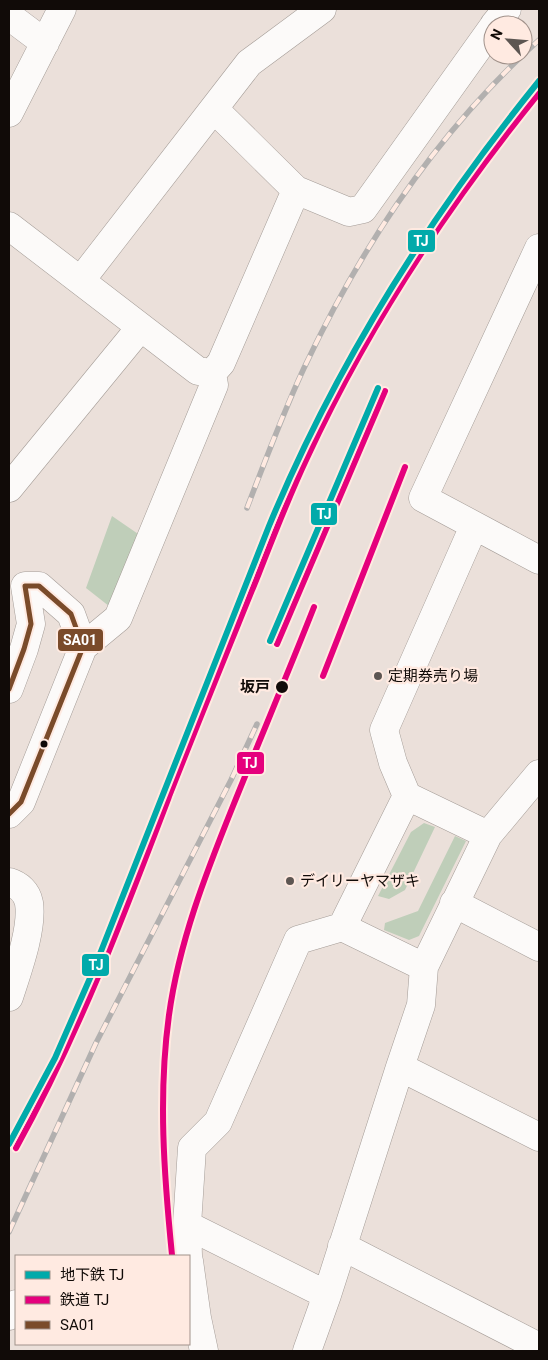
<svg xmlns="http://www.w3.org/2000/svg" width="548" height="1360" font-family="Roboto,'Noto Sans JP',sans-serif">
<rect width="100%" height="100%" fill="#ebe0da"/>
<path fill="#bfceb9" d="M112,516L144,538L114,610L86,588Z
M424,823L435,827L405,890L389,899L378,896L411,832Z
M455,836L466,841L419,936L409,940L384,930L385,923L418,911Z"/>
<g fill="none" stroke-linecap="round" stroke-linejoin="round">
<g stroke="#a49c97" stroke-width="29">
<path id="minor" d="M9,16L45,43
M494,25L507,9
M214,109L296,190L349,212L363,209L493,27
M9,113L62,9
M9,226L198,371L212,373
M539,248L423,498L539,560
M81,280L249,63L322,9
M9,488L140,328
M474,526L384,730L393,763L407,796L488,835
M83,647L118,618L214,385L212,373L221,363L296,190
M9,689L24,649L31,624L25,586H39L71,614L83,647L21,802L9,814
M407,796L342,927L424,967
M9,882C19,885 27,892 29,903C33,929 17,972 9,997
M454,903L539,947
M400,1067L539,1137
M187,1225L327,1295
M342,1246L539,1347
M188,1256L187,1225L192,1148L218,1122L298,940L342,927
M189,1261L197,1318L204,1351
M9,1316L16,1304
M307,1351L327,1295L400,1067L421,1005L424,967L488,835L539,774"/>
</g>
<use href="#minor" stroke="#fcfaf9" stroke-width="28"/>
<g stroke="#b2b0af" stroke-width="5.5">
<path id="rail" d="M247,508C265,461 283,413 304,368C362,245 438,131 539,40
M9,1232L96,1043L231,780L257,724"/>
</g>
<use href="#rail" stroke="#ffeae1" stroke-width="4" stroke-dasharray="11" stroke-linecap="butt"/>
<g stroke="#ffeae1" stroke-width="9">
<path id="bus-1" d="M9,689L24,649L31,624L25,586H39L71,614L83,647L21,802L9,814"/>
</g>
<use href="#bus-1" stroke="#7a4b2a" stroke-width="5"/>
<g stroke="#ffeae1" stroke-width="10">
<path id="rail-1" d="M277,644L385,391
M323,676L405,467
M16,1148C79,1034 124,915 170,794C199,720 229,647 259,573C274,535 289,496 307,458C368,326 448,205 539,93
M172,1255C164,1175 158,1095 169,1015C179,942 206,873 233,806C260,739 288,673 314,607"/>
</g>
<use href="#rail-1" stroke="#e5007d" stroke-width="6"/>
<g stroke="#ffeae1" stroke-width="10">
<path id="metro-1" d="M270,641L378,388
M9,1144L55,1058L94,969L269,526C336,364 429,217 539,81"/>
</g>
<use href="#metro-1" stroke="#01aaaa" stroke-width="6"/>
</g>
<g fill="#5d5652" stroke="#ffeae1" stroke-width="2">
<circle cx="378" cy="676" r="5"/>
<circle cx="290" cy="881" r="5"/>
</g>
<g fill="#110b08" stroke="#ffeae1" stroke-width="2">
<circle cx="282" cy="687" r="7"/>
<circle cx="44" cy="744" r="4.5"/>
</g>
<g text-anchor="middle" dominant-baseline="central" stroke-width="4.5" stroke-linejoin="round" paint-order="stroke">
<g font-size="15" fill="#110b08" stroke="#ffeae1" text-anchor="start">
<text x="388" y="676">定期券売り場</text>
<text x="300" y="881">デイリーヤマザキ</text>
</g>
<g font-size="15" font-weight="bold" fill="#110b08" stroke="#ffeae1" text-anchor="end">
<text x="270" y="687">坂戸</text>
</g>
</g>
<g stroke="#ffeae1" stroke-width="2">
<rect x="407" y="229" width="29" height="24" rx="5" fill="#01aaaa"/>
<rect x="310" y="502" width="28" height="24" rx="5" fill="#01aaaa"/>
<rect x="57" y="628" width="47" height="24" rx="5" fill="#7a4b2a"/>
<rect x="236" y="751" width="29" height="24" rx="5" fill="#e5007d"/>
<rect x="81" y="953" width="29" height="24" rx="5" fill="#01aaaa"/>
</g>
<g font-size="14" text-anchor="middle" font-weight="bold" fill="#fff">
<text x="421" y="246">TJ</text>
<text x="324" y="519">TJ</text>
<text x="80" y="645">SA01</text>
<text x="250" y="768">TJ</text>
<text x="96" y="970">TJ</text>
</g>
<rect width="548" height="1360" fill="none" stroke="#110b08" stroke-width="20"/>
<rect x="15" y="1255" width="175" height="90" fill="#ffeae1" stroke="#a0918a"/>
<rect x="25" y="1271" width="25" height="8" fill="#01aaaa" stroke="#a0918a"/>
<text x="60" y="1280" font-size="15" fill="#110b08">地下鉄 TJ</text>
<rect x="25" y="1296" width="25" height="8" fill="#e5007d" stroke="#a0918a"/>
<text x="60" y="1305" font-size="15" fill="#110b08">鉄道 TJ</text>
<rect x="25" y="1321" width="25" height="8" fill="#7a4b2a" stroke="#a0918a"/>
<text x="60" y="1330" font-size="15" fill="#110b08">SA01</text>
<g transform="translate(508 40) rotate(296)"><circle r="24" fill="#ffeae1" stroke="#a0918a"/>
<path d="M0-4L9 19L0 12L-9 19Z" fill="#5d5652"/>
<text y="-8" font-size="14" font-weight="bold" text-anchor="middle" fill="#110b08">N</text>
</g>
</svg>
